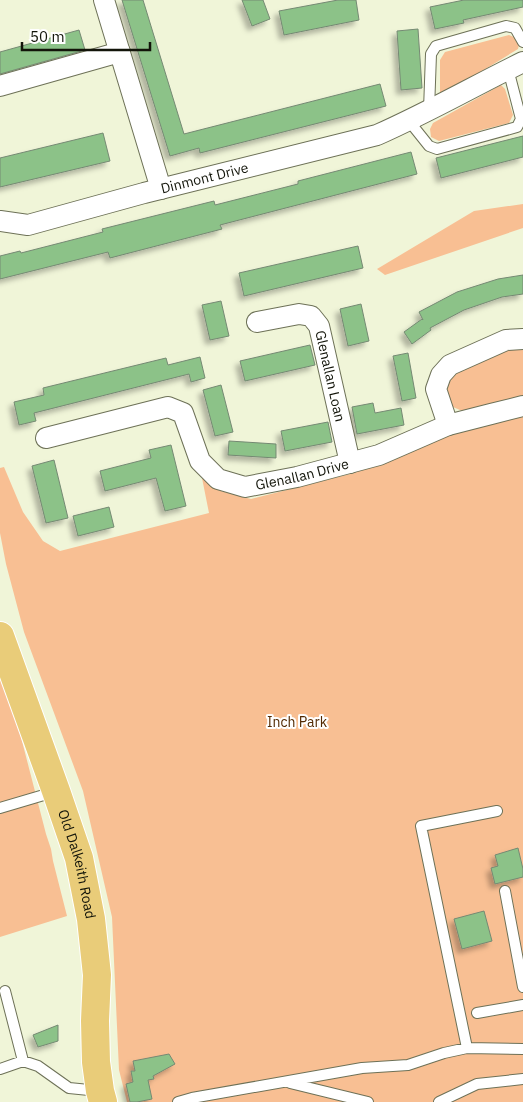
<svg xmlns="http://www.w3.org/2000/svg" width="523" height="1102" font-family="'IBM Plex Sans',sans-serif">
<defs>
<filter id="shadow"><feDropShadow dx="-4.5" dy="4.5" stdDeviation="2.5" flood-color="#0004"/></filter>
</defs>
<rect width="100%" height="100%" fill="#f0f5d8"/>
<path fill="#f8bf93" d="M509,35L516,38L519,45L518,49L446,93L440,92V60L445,52Z
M501,85L505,89L513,115L509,123L439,141L431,137L430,129L433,123Z
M523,204V228L385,275L377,269L474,211Z
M523,347V401L467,413L453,407L446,395L450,377L479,357Z
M523,413V1102H127L119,1070L112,917L83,791L24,632L6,564L0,533V468L4,467L23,512L43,541L60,551L209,513L202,478L221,491L251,499L354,473L452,434Z
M0,664L7,683L46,834L51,849L53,861L67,916L0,937Z"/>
<path fill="#8cc288" stroke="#758973" filter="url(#shadow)" d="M122,0H143L184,134L380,84L386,106L200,153L199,148L170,156Z
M242,0H263L270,19L252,26Z
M338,0H356L359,20L284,35L279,11Z
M464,0H523V7L463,20L464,23L435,29L430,7Z
M418,29L422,88L401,90L397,31Z
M79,30L85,50L0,74V52Z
M103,133L110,161L0,187V158Z
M523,136V157L441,178L436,158Z
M411,152L417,174L220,225L222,229L110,258L108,252L0,279V256L20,251L21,253L103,232L102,229L214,201L215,205L298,184V181Z
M358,246L363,268L244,296L239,273Z
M523,275V294L502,297L464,310L430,328L431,330L412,344L404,332L422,319L423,320L419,312L457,292L498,279Z
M221,301L229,336L210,340L202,305Z
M361,304L369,341L348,346L340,309Z
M310,345L315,365L245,381L240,361Z
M408,353L416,398L402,401L393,356Z
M200,357L205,378L191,382L189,374L34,413L36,421L19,425L14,402L44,395L43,388L166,358L168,365Z
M221,385L233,432L215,436L203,390Z
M373,403L375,413L401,408L404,425L357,434L352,407Z
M328,422L332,442L285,451L281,431Z
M229,441L276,444V458L228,455Z
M171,445L186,506L165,511L156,478L105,491L100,471L151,458L149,450Z
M54,460L68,518L46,523L32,466Z
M109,507L114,527L78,536L73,516Z
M518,848L523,869V877L495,884L491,868L498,866L495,855Z
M484,911L492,941L462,949L454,919Z
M58,1025V1041L38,1047L33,1035Z
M169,1054L175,1064L153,1076L154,1079L148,1080L152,1099L137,1102H130L126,1084L133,1082L131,1071H135L133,1061Z"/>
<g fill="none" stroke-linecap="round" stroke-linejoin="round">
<g stroke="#6d7157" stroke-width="12">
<path id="service" d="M429,110L431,54L436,46L506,26L515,28L523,42
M409,121L429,146L437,149L517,127L521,119L508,69
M0,808L54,792
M505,891L523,987
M5,991L23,1061
M477,1013L523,1005
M467,1048L421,826L497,811
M0,1069L23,1061L38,1066L69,1088L99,1091
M290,1083L368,1102
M178,1102L192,1098L362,1068L408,1065L444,1053L467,1048L523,1049
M439,1102L477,1084L523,1079"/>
</g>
<g stroke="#6d7157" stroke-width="22">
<g id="minor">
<path d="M104,0L161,189"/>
<path d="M0,86L120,52"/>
<path id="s1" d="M0,221L28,225L144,193L377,135C427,113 474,86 523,62"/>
<path id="s2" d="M257,322L299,314L311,316L319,326L350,463"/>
<path d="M448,425L436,389L441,375L450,365L506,340L523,339"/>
<path id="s3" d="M46,438L168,407L183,413L200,461L218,479L245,487L297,477L379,455L448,425L491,414L523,406"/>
</g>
</g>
<g stroke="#fff" stroke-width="30">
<g id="primary">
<path id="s4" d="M0,636L56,791L79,858L91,919L97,975L95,1021L96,1062L100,1091L103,1102"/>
</g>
</g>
<use href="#service" stroke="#fff" stroke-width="10"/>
<use href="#minor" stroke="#fff" stroke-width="20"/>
<use href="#primary" stroke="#e9cc79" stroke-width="28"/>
</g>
<g text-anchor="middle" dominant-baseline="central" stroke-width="4" stroke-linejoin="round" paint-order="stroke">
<g font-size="14" fill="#121409" stroke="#fff">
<text stroke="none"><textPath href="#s1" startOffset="211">Dinmont Drive</textPath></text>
<text stroke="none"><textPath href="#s2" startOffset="119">Glenallan Loan</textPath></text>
<text stroke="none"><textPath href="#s3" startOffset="305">Glenallan Drive</textPath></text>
<text stroke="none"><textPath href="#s4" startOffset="241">Old Dalkeith Road</textPath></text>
</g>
<g font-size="14" fill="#522901" stroke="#fff">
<text x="297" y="722">Inch Park</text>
</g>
</g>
<path d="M22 42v8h128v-8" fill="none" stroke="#121409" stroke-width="2.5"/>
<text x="30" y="42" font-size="15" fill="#121409" stroke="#ffffff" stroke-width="4" paint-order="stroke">50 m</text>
</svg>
